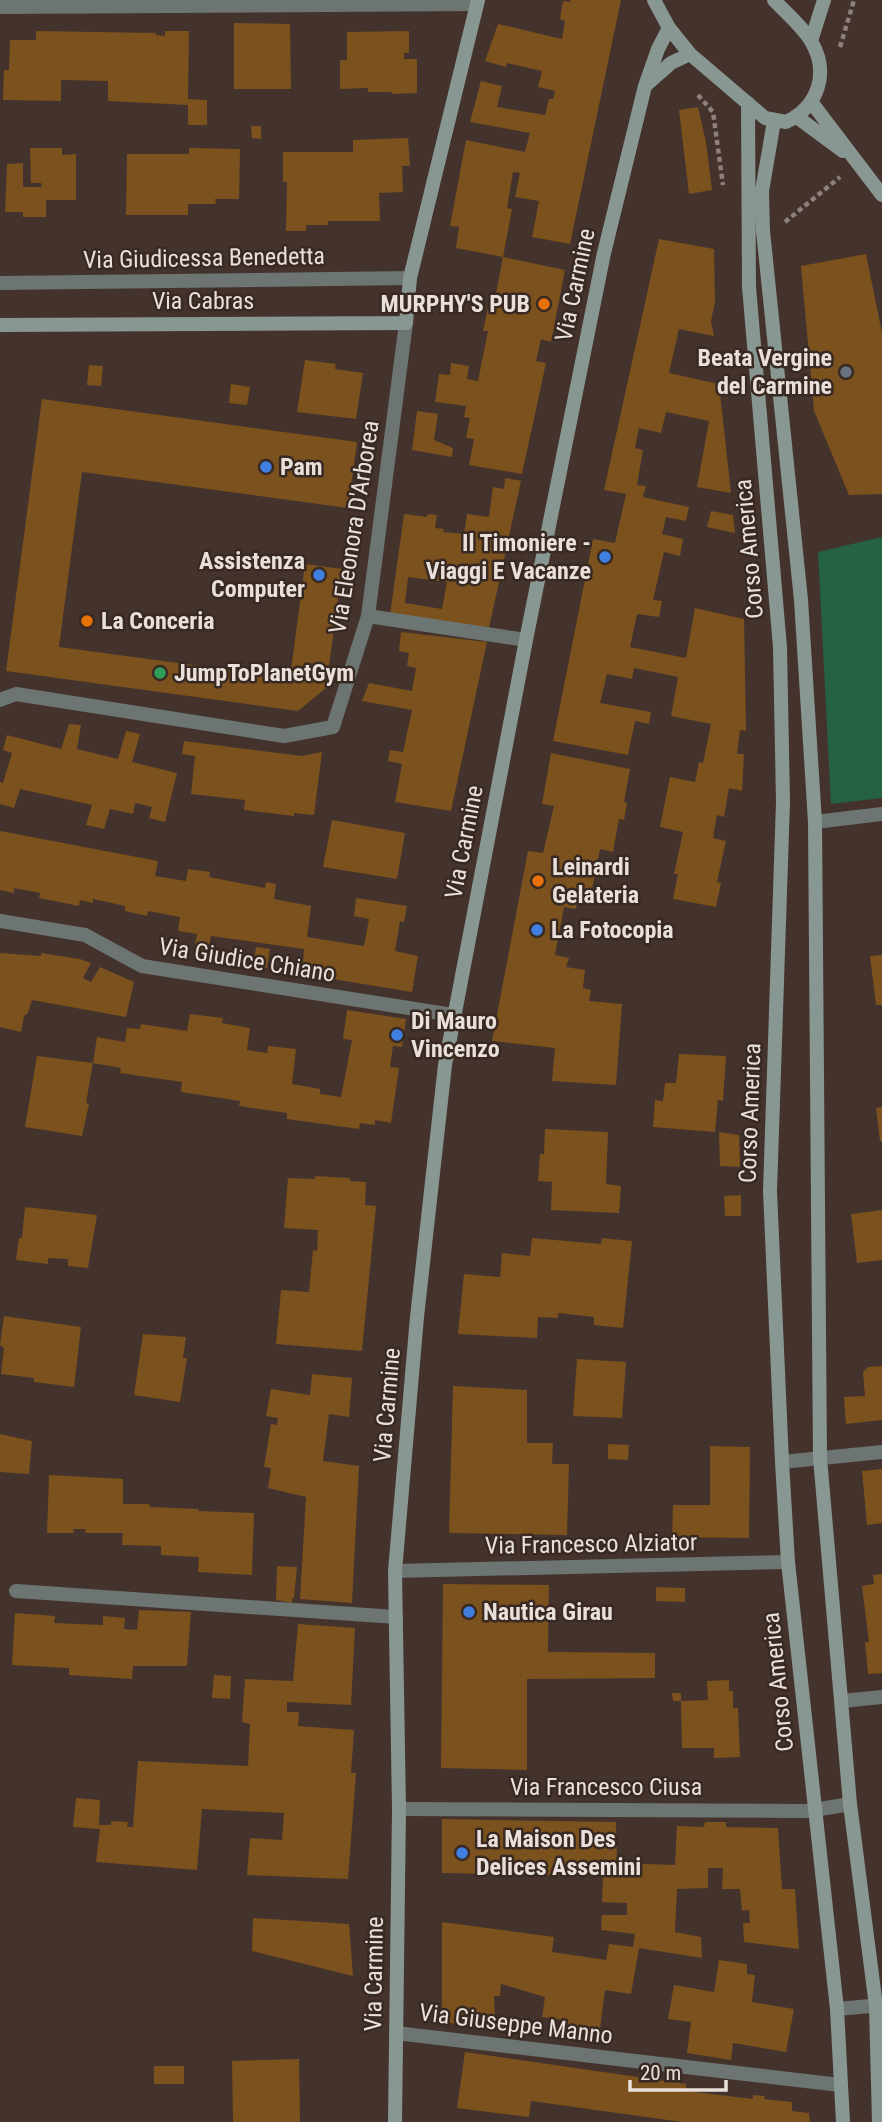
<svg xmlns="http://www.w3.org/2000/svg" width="882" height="2122" font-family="'Roboto Condensed',sans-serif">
<rect width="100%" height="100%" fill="#43332c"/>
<path fill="#246243" d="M882,537V798L831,804L818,552Z"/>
<path fill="#7b511d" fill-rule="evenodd" d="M570,0H621L570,244L532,237L539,201L515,197L520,173L513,172L507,208L512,209L503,257L456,248L459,227L450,226L466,140L525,152L530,133L470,122L481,81L502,86L497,107L545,115L549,99H553L555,91L538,87L542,71L507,63L506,67L485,61L498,24L562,39L565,21L560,19L563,1L570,2Z
M234,23L290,24L291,89H234Z
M36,31L156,33V35L165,36V31H189L188,99L207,100V125H188V105L108,101V81L61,80V101L3,100L4,70H9L10,40H36Z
M409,31V53H404V59H417V93L392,94L391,92H368V88L340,89V60H347V32Z
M698,107L706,142L712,190L689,194L679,110Z
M251,126H261V139L252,138Z
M408,138L410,166H402L403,192L379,193L380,221H328V225H306V231H286L287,182H283V152H353V140Z
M30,148H62V155L76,154V200H46V217H23V212H5L7,164L23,163V187H42L41,183H31Z
M189,148L240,149L239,199H215L216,204H188V215H126L127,154H189Z
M659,239L714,249L715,302L711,321L714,336L679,329L669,373L719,384L731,493L697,487L709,421L666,412L661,433L639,428L635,448L643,450L637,485L646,486L643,497L689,507L686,521L666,517L662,534L683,539L680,556L664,552L653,600L662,601L659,617L637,614L630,647L686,658L695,608L744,619L746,731L740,730L737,754H744L742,791L729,788L724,817L717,815L713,838L726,841L717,882L721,883L716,907L673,899L678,874H674L683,832L660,827L670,777L695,782L699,762L703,763L711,724L671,716L678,677L634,668L632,679L607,674L600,703L651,712L649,724L635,721L628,755L553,741L593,539L615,543L626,494L604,490Z
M866,254L882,333V494L849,495L814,411L801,266Z
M503,257L565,270L551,342L541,339L536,361L546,363L522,474L469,465L474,439L466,438L470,418L464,417L466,406L435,402L439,374L450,375L451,363L469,366L467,379L478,381L488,331H483L489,303L494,304Z
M305,360L336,364L335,369L363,373L356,419L297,412Z
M89,365L103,366L101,386L87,385Z
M231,384L250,387L247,405L229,403Z
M42,399L357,442L348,508L82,472L59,647L290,678L305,564L342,569L326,688L298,711L6,671Z
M417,411L438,414L434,440L453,448L452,457L412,450Z
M505,478L521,481L489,628L390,615L404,514L427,517V514L437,515L435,528L444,529L443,532L464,534L467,514L489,517L493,487L504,489ZM408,577L447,582L442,609L405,603Z
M711,511L733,515L735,533L707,527Z
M401,632L487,642L451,811L395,802L402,764L388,761L390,750L403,752L412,710L362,701L369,683L412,691L416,668L407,666L409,653L399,651Z
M69,724L81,725L77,749L118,759L126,731L140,734L132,762L177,773L165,822L149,818L152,807L135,803L133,814L110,809L104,829L86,825L92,805L20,789L14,808L0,804V782L3,783L12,753L3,750L7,735L61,749Z
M184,741L302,756L322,752L314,815L294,813V816L244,810L245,800L191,794L195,756L182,754Z
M551,753L630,769L624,802L627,803L624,820L619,819L613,852L600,849L591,894L579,892L576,909L564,907L555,955L569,958L566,967L585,970L583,988L591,990L589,1001L622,1004L616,1085L552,1081L555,1048L492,1041L528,851L543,853L554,806L542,804Z
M332,820L405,833L397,879L323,867Z
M0,831L158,861L155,876L186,881L188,869L210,872L209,877L265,888L266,882L276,884L274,899L311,906L307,937L364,946L369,919L354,916L356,898L407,906L404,922L400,921L395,951L418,956L412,992L302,974L304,949L211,936L207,958L193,955L197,934L178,931L180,917L148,911L147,916L125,911V906L93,899V903L80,900L79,906L39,898L40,893L14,888V893L0,890Z
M256,947L270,949L267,968L253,966Z
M0,953L41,956V953L80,959L91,963L83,978L91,982L100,967L134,982L126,1017L32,1000L28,1013L24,1016L21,1032L0,1027Z
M882,955V1005H876L870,956Z
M347,1010L406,1019L402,1047L393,1046L390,1067L399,1068L391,1123L375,1120V1125L360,1123L359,1129L287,1119V1113L239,1106L240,1101L181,1092L182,1082L120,1073L121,1068L93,1063L86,1103L89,1104L82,1136L25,1127L37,1056L93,1063L97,1037L125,1042L127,1028L140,1029L141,1024L187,1031L190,1014L223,1018L222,1023L250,1028L247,1050L267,1053L268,1046L296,1049L292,1084L320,1089V1094L341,1097L352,1040L343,1039Z
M679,1054L726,1056L723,1101L718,1100L715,1132L653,1127L655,1100L663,1101L665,1083H676Z
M882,1107V1141H880L876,1108Z
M545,1129L608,1132L606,1184L621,1186L619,1213L551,1210L552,1182L538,1181L540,1154H544Z
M719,1132L739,1135L740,1167L720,1166Z
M315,1176L350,1178V1181L366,1182L365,1205L376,1206L362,1351L276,1344L281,1290L309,1292L313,1250L317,1251L318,1230L284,1228L288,1178L315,1179Z
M741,1195V1216H725L724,1196Z
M25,1207L97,1215L88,1268L68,1266V1259L48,1258V1264L16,1260L19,1238H22Z
M882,1210V1260L857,1263L851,1214Z
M532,1238L601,1244L602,1238L632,1241L623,1328L594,1325V1317L558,1313V1318L538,1317L537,1338L458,1334L464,1274L500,1277L502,1253L530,1256Z
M4,1316L81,1327L74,1387L34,1382V1378L1,1374L4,1348L0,1345Z
M143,1334L186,1337L183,1358H187L180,1402L134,1395Z
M577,1359L626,1362L622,1418L573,1416Z
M882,1366V1420L846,1424L844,1397L865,1396L863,1372L868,1367Z
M312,1374L352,1378L349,1417L329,1414L323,1461L359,1466L352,1603L300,1599L306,1497L268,1488L271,1468L264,1467L271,1424L277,1425L278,1418L266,1416L271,1389L310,1395Z
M453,1386L527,1390V1443H553L552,1464H569L567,1535L449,1533Z
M0,1434L32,1441L29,1474L0,1472Z
M608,1444L629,1445L628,1460L608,1459Z
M710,1446L750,1447L749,1538L672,1537L673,1505H710Z
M882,1469V1523L867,1525L862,1471Z
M49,1475L123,1479V1504H149L150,1507L199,1509L198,1511L254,1513L252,1575L198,1572L199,1557L161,1555V1546L122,1545L123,1533H85L86,1529H73L74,1533H47Z
M277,1566L297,1567L294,1598H292V1603L276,1600Z
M882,1574V1673L868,1674L865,1642H869L862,1586L874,1584L873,1575Z
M443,1584L549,1585L548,1652L655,1653V1678L527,1679V1770L441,1768Z
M656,1587L685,1588V1602L656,1601Z
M139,1610L191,1612L187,1666H133L132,1679L69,1675V1668L12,1665L15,1613L55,1616L54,1623L103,1625V1616L125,1618L124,1629L137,1630Z
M298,1624L355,1628L351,1705L287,1702V1712H299L298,1726L354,1730L351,1773H356L348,1879L247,1875L250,1838L282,1840L284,1813L202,1809L197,1870L96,1862L100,1829L73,1827L76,1798L100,1800L99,1825H111V1821L128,1822L127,1827H133L138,1761L248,1766L250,1724L242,1722L245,1679L293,1681Z
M214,1675L231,1676L230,1699L212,1698Z
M729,1680V1691H733V1708H738L740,1757L714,1758V1748H682L681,1701L708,1700L707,1681Z
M672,1693H681V1701H673Z
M442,1819L616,1822L617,1863L675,1865L677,1826L704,1827L705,1822H726V1827L778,1828L782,1889H795L799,1949L744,1942L743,1923H750L749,1910L742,1911L740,1889H722L723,1868H708V1888L677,1889L675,1932L701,1937L702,1958L639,1948L631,1994L605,1990L600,2029L564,2026L565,2020L542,2017L545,1997L501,1984L500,1996H494L495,2018L482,2017V2027L442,2022V1922L554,1937L552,1952L606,1960L609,1944L633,1947L635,1934L601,1930L602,1915H627V1903L602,1902L603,1876L442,1873Z
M253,1918L349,1924L353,1976L252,1951Z
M719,1960L747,1964V1974L755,1975L752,2002L794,2009L786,2052L733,2043L731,2060L687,2053L691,2022L668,2019L674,1985L714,1992Z
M465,2052L686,2084V2091L753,2099V2095L765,2096L764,2099L792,2102V2111L809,2113L810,2122H682L531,2101L529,2117L457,2108Z
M299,2059L300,2122H233L232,2061Z
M154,2066H184V2084H154Z"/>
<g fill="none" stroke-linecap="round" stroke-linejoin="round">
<path stroke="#8e807a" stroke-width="4.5" stroke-dasharray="5 3.5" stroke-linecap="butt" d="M840,47L854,0
M698,95L713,112L723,185
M785,222L840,177"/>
<path stroke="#6c7572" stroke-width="14" d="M0,7L477,4
M0,283L410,278
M368,616L526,640
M0,700L16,694L284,736L333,727L368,616L406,323
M815,822L882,814
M0,921L85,935L142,966L453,1015
M782,1462L882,1452
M395,1571L788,1562
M16,1591L396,1617
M842,1701L882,1697
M399,1809L808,1811L850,1804
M837,2009L882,2005
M396,2033L840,2085"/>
<path stroke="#899792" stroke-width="14" d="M654,0L669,28L690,54L765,118L786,122C818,107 830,73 811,41C802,26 786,13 774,0
M811,41L824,0
M646,85L671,63L690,54
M748,103L749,287L780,647L783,802L770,1191L782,1462L788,1562L837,2009L843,2122
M812,103L882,195
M797,117L843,151
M774,121L762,191L763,231L801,600L815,822L820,1458L850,1804L876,2006L879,2122
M0,325L406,323L410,278L478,0
M395,2122L399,1809L395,1571L417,1317L445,1065L526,640L604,253L645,86L658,49L669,28"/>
</g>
<g fill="#e8710a" stroke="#382922" stroke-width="2.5">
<circle cx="544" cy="304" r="7"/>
<circle cx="87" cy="621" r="7"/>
<circle cx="538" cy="881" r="7"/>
</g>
<circle fill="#6b7280" stroke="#382922" stroke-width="2.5" cx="846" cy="372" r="7"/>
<g fill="#3f7fe0" stroke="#382922" stroke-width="2.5">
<circle cx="266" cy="467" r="7"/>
<circle cx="605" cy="557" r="7"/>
<circle cx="319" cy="575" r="7"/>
<circle cx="537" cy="930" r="7"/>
<circle cx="397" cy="1035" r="7"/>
<circle cx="469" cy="1612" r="7"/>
<circle cx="462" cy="1853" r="7"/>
</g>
<circle fill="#2e9e5b" stroke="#382922" stroke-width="2.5" cx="160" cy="673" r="7"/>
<g text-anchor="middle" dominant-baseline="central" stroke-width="5" stroke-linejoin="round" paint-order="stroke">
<g font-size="24" fill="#eae0db" stroke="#382922">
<text transform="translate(204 258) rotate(-1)">Via Giudicessa Benedetta</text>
<text transform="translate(575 285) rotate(-78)">Via Carmine</text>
<text x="203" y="301">Via Cabras</text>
<text transform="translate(354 527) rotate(-81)">Via Eleonora D'Arborea</text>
<text transform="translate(749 549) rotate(-95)">Corso America</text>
<text transform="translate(464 842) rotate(-79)">Via Carmine</text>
<text transform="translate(247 960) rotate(9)">Via Giudice Chiano</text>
<text transform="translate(750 1113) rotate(-88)">Corso America</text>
<text transform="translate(387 1405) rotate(-85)">Via Carmine</text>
<text transform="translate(591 1544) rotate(-1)">Via Francesco Alziator</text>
<text transform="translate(778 1682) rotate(-96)">Corso America</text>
<text x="606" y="1787">Via Francesco Ciusa</text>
<text transform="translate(374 1974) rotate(-89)">Via Carmine</text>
<text transform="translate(516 2024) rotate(7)">Via Giuseppe Manno</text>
</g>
<g font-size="24" font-weight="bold" fill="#eae0db" stroke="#382922" text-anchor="start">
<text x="530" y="304" text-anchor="end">MURPHY'S PUB</text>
<text x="832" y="358" text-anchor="end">Beata Vergine<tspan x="832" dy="28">del Carmine</tspan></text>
<text x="280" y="467">Pam</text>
<text x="591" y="543" text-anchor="end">Il Timoniere -<tspan x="591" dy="28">Viaggi E Vacanze</tspan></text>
<text x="305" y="561" text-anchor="end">Assistenza<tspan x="305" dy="28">Computer</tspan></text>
<text x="101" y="621">La Conceria</text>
<text x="174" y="673">JumpToPlanetGym</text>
<text x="552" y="867">Leinardi<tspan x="552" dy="28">Gelateria</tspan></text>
<text x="551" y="930">La Fotocopia</text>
<text x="411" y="1021">Di Mauro<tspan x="411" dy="28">Vincenzo</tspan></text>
<text x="483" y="1612">Nautica Girau</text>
<text x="476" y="1839">La Maison Des<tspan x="476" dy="28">Delices Assemini</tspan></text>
</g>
</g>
<path d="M630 2080v10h96v-10" fill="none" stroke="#eae0db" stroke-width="3.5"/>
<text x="640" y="2080" font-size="21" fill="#eae0db" stroke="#382922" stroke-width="5" paint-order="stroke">20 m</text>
</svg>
